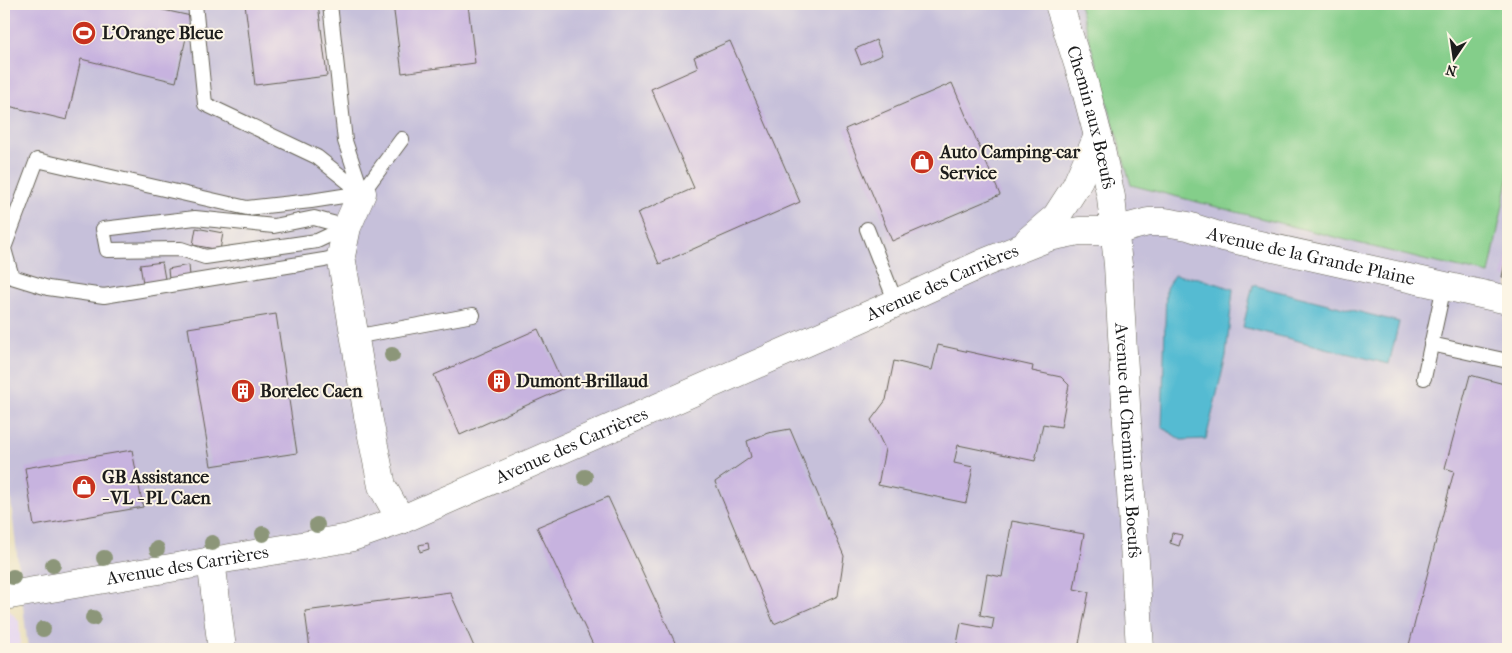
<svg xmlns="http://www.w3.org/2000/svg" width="1512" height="653" font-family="'IM FELL French Canon',serif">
<rect width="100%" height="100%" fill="#fcf5e5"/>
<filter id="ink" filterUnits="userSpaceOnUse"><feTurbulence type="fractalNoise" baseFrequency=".02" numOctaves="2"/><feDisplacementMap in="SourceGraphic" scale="10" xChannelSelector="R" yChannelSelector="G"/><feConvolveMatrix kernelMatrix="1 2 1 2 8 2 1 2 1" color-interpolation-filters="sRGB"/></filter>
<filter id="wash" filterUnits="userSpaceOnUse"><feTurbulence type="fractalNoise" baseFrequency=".0096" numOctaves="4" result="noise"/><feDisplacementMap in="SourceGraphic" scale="20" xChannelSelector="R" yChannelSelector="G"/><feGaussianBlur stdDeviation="1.12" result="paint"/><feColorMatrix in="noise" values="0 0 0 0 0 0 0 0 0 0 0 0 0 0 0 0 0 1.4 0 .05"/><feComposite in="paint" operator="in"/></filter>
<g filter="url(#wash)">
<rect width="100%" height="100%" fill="#eae0bd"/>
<path fill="#e3d3f2" d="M4,605L19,621L21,649H4Z"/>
<path fill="#c6c0da" d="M4,4H1079L1131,185L1489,274L1508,180V649H28L4,442Z"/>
<path fill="#84ce8a" stroke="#507553" d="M1079,4H1508V180L1489,274L1428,261L1131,185Z"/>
<path fill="#54bbd2" stroke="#386c77" d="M1174,275L1198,278L1233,289L1226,356L1206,439L1181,440L1162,427L1166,288Z
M1253,285L1399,322L1389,364L1243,327Z"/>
<g id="blocks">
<path fill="#c7b3df" d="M6,4H136L191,16L176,82L81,59L67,120L4,105V72L6,61L4,60V12Z
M245,4H318L327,76L255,85Z
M393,4H468L475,63L402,73Z
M876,40L882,55L861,64L855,49Z
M730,41L800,202L659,264L637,213L694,188L651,89L698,68L694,57Z
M952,83L1000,195L892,241L845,129Z
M196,228L223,233L220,250L193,245Z
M1507,252H1508V278L1502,277Z
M162,262L165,279L143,283L140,265Z
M189,265L190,276L169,279L168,269Z
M276,314L297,453L211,466L188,328Z
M538,329L565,388L460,435L434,375Z
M938,345L1033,366L1032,371L1061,377L1069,385L1061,427L1043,424L1035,461L958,445L954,463L973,467L966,503L878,485L885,449L871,420L886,400L894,361L932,370Z
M1470,375L1508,385V649H1408L1454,471L1445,468Z
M790,429L844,556L838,596L774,624L715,482L751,457L747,441L768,433Z
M132,450L143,507L34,526L25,468Z
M608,497L678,649H595L537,527Z
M1012,521L1084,534L1074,589L1089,592L1078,649H956L961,623L992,629L994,618L980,615L987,574L1002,577Z
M1172,533L1182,535L1179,546L1170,543Z
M428,543L429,549L420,552L419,545Z
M450,592L475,649H310L305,611Z"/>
</g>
</g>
<g filter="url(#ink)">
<use href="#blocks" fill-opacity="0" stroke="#646154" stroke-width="1"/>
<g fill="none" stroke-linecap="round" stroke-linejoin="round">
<g stroke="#646154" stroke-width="16">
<path id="service" d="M195,4L205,104L317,157L362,193
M330,4L345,141L362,192
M195,218L274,226L314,218L347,227L317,241L205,257L181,249L107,250L103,229Z
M867,229L896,303
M4,248L37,160L247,208L311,201L362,193L402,139
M4,249L12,277L48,288L104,296L324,260L341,256
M354,337L473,315
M1431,344L1508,361
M1424,378L1444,286"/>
</g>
<g stroke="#646154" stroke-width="29">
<g id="minor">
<path id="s1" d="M1059,4L1084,83L1098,136L1111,197L1118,265L1140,649"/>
<path d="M362,193L347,227L341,256L368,416L382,486L401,520"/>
<path d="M1029,240L1056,217L1076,186L1098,136"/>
<path d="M211,560L222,649"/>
<path id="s2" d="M4,596L349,538L401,520L896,303L986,262L1049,237L1079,231H1114L1148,222H1165L1188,226L1219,236L1508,300"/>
</g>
</g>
<use href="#service" stroke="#fff" stroke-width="14"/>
<use href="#minor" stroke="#fff" stroke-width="28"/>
</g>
<g fill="#8c9679">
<circle cx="392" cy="355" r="8"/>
<circle cx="585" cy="477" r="8"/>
<circle cx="317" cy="525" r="8"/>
<circle cx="263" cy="534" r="8"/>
<circle cx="212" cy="543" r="8"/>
<circle cx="157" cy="549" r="8"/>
<circle cx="104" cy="558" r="8"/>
<circle cx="53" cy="565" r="8"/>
<circle cx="13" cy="577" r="8"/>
<circle cx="93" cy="618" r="8"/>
<circle cx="43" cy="629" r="8"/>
</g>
</g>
<defs>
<g id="stadium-disc" transform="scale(1.25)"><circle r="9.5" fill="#c8321e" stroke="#fcf5e5"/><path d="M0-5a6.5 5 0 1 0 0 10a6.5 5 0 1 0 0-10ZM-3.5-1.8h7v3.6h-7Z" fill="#fff"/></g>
<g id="shop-disc" transform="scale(1.25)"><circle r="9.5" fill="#c8321e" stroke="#fcf5e5"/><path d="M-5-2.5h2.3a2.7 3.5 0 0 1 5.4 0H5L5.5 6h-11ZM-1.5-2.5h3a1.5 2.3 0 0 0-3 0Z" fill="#fff"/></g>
<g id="building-disc" transform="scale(1.25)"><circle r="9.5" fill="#c8321e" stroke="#fcf5e5"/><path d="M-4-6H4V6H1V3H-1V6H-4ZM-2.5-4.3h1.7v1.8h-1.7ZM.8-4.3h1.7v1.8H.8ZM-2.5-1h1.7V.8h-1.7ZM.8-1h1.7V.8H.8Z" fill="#fff"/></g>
</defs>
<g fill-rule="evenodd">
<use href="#stadium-disc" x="84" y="33"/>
<use href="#shop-disc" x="922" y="162"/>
<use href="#building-disc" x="499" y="381"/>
<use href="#building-disc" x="243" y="391"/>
<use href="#shop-disc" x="84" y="487"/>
</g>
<g text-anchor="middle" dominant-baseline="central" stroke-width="4" stroke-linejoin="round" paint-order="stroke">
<g font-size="18" font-weight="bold" fill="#1c1c1c" stroke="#fcf5e5" text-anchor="start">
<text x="102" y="33">L'Orange Bleue</text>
<text x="940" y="152">Auto Camping-car<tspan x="940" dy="21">Service</tspan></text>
<text x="516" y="381">Dumont-Brillaud</text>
<text x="260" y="391">Borelec Caen</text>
<text x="102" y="477">GB Assistance<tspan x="102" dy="21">- VL - PL Caen</tspan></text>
</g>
<g font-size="18" fill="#1c1c1c" stroke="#fcf5e5">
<text stroke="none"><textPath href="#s1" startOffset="118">Chemin aux Bœufs</textPath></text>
<text stroke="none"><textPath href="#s2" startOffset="1380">Avenue de la Grande Plaine</textPath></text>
<text stroke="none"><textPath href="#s2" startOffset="996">Avenue des Carrières</textPath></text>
<text stroke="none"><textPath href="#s1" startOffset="444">Avenue du Chemin aux Boeufs</textPath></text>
<text stroke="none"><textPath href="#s2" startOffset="591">Avenue des Carrières</textPath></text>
<text stroke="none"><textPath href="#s2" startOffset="186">Avenue des Carrières</textPath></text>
</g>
</g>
<rect width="1512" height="653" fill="none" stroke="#fcf5e5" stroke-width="20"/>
<g transform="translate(1454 58) rotate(193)" stroke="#fcf5e5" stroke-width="4" paint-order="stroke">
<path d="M0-4L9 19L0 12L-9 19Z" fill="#1c1c1c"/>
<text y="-8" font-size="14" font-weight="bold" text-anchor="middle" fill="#1c1c1c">N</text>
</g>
</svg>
